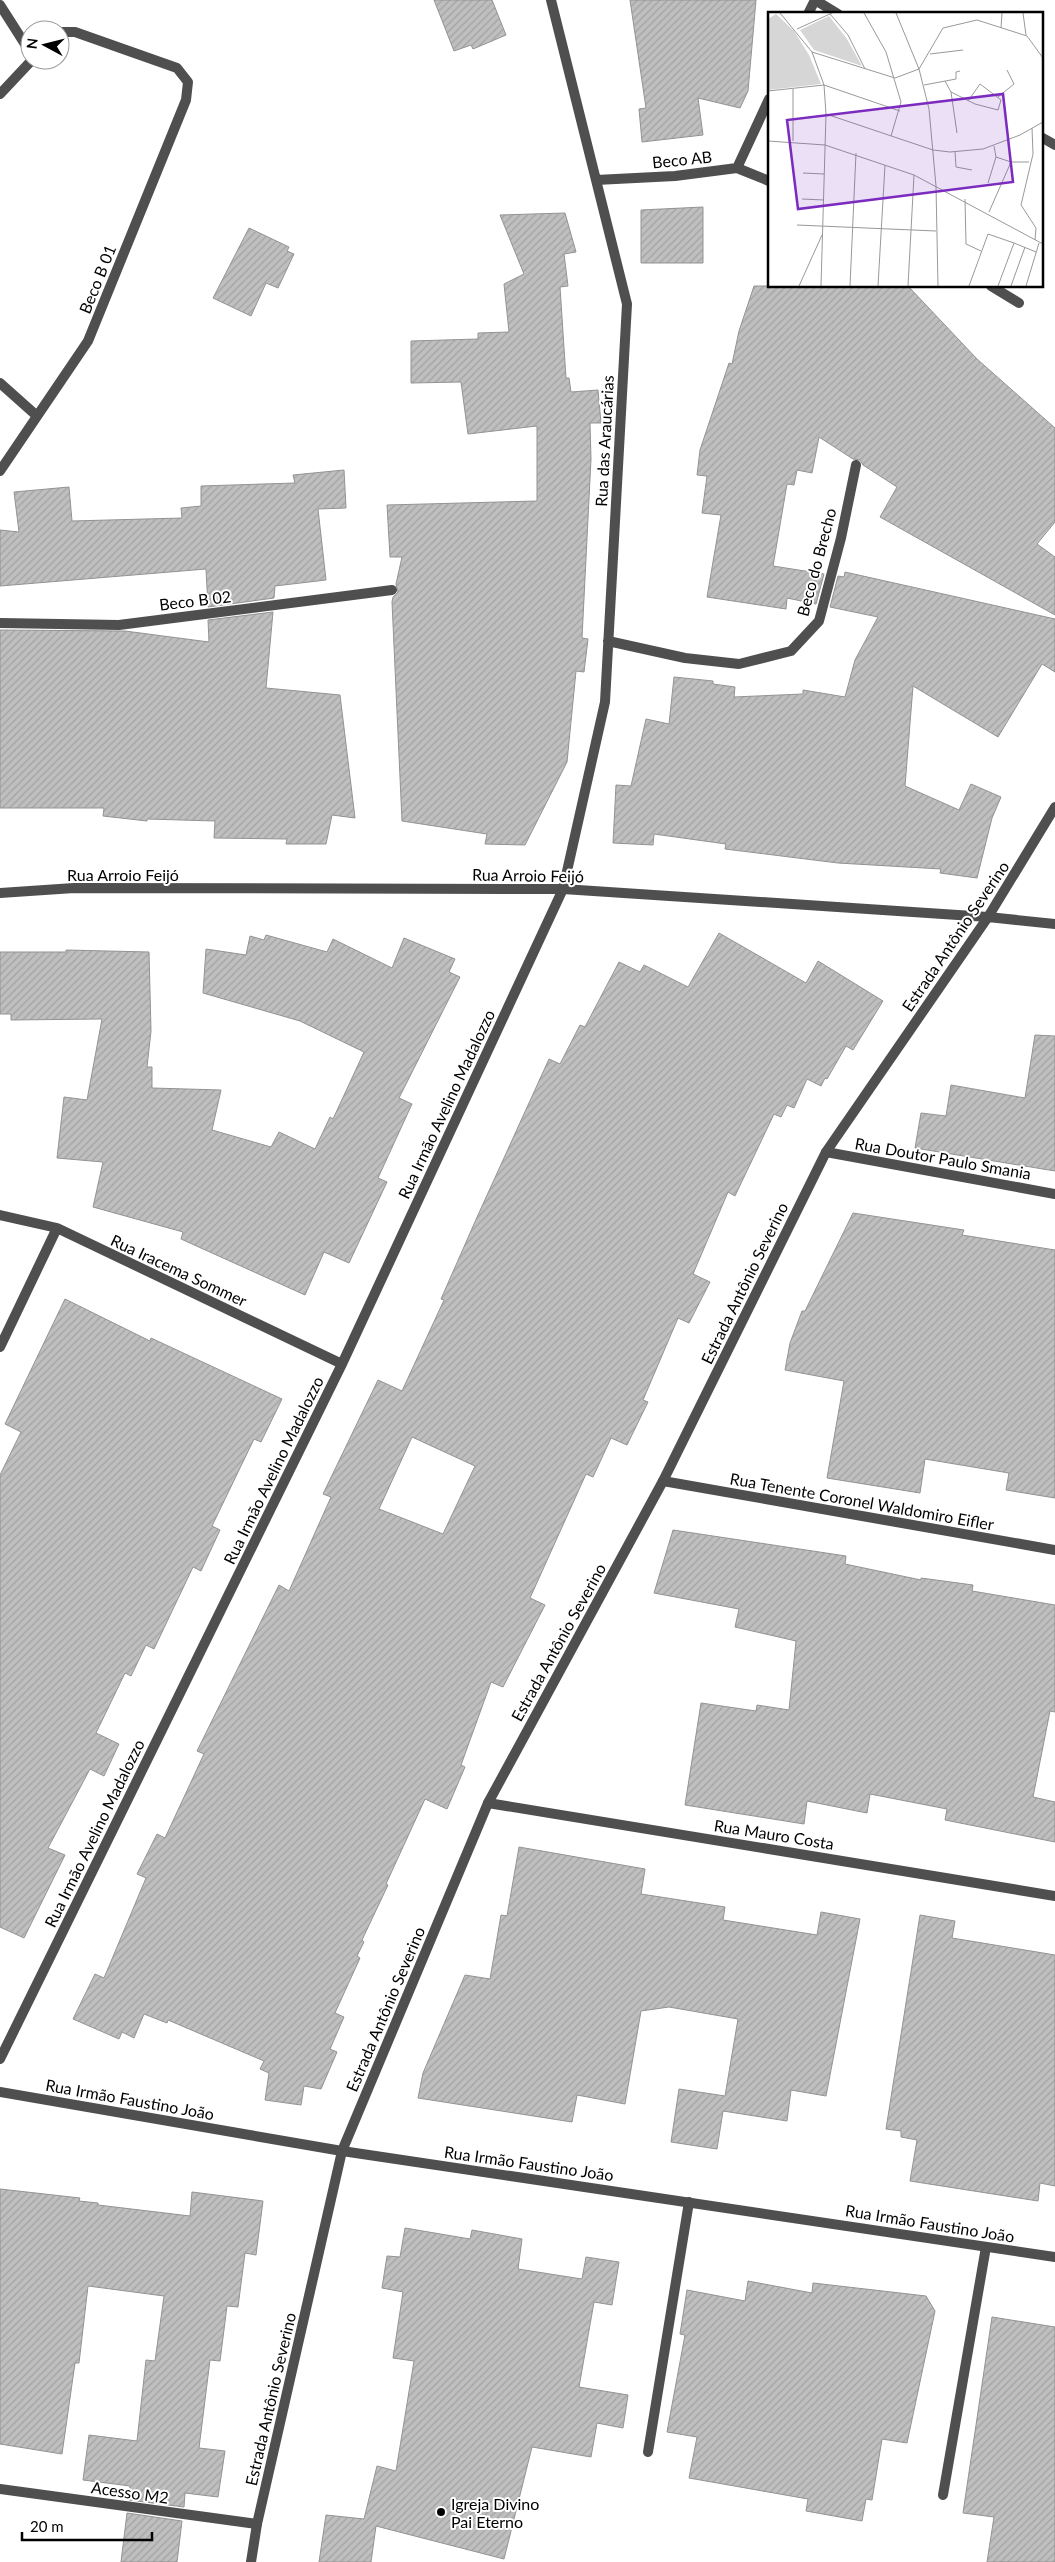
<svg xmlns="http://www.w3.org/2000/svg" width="1055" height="2562" font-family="Lato,sans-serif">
<defs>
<pattern id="building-hatch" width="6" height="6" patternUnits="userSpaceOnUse" patternTransform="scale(1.25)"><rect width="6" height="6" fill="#bfbfbf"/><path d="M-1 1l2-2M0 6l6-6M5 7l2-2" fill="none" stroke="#a2a2a2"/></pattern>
</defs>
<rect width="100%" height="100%" fill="#fff"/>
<path fill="url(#building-hatch)" stroke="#939393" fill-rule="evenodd" d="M434,0H492L506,35L473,49L471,45L454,51Z
M630,0H756L748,91L740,108L698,98L703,135L642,142L639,109L646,108Z
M703,207V263H641V210Z
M565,213L576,252L564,254L568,286L560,287L566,378H569L571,392L598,390L601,423H590L591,459L582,638L588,639L584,672L576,671L567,762L525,845L485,844L487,834L402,821L392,602L393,597L398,592L396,584L402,557H390L387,505L537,501V426L468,434L461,382L411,383V341L478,339V333L509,332L504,284L524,274L500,215Z
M249,228L289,247L287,251L294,254L278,288L266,283L251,316L213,298Z
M754,286H908L977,359L1055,428V522L1037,544L1055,557V615L880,517L897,487L863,465L860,460L853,459L819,437L812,473L797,470L794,485L787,484L773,566L824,574L816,604L787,598L786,609L707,597L721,515L702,513L707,476L697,475L700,450L729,363L732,364L739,331Z
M344,470L346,508L318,509L326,580L275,586L274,598L208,607L206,569L0,586V530L19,532L14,492L69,487L72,521L182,518L181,508L201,506V486L295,483L293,475Z
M845,572L1055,619V672L1042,664L998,737L913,686L905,786L959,810L971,784L1001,797L992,818L977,878L940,873L941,869L838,863L725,849L726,844L654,834L653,845L613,843L616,785L631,786L646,719L669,724L674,677L713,681V684L735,687L734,697L803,694V690L845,697L855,660L878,617L830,607L838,576L844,577Z
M273,612L266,688L340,695L355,818L332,815L326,844H286L287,839L214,838L215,821L147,819V821L103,816L104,808H0V630L125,631L209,642L208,620Z
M719,933L806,983L818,961L883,1001L853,1050L846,1046L827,1079L825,1078L821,1086L807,1079L794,1108L787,1105L781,1117L774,1114L735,1196L728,1192L693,1274L710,1282L689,1323L678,1318L643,1400L648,1402L627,1445L611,1438L593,1477L586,1474L530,1598L545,1605L503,1687L491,1682L461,1765L465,1767L447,1809L425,1799L386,1884L388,1885L362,1940L364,1942L357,1956L360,1958L335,2013L344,2017L330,2049L337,2052L321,2089L304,2086L301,2105L265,2100L269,2073L260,2069L264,2061L168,2020L167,2023L144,2014L134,2038L122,2032L119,2039L73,2019L95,1974L104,1978L146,1878L137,1874L157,1834L165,1838L204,1754L197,1751L279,1585L289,1591L331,1497L323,1494L378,1380L402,1391L444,1300L441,1299L478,1215L549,1059L560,1064L580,1025L585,1027L619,962L640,972L644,965L688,987ZM412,1437L475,1466L443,1534L379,1509Z
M266,935L327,952L333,939L392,968L404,938L455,959L449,972L460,977L399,1098L412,1104L378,1178L387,1182L349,1263L324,1252L305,1295L181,1239L183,1232L93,1207L103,1162L57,1158L64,1097L87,1100L102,1019L11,1020V1014H0V952H66V950L149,952L151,1031L147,1067H152V1088L221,1090L212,1130L271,1147L279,1132L315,1149L330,1117L333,1119L364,1052L300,1021L203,993L206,949L246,955L250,936L264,940Z
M1035,1035L1055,1036V1171L915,1148L921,1113L946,1116L951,1085L1025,1098Z
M853,1213L964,1230L962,1235L1055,1250V1498L1006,1490L1009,1473L925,1459L920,1493L827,1478L844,1381L785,1370L790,1343L802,1311H805Z
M65,1299L150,1341L151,1338L282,1399L261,1442L254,1439L212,1526L220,1530L201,1571L193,1567L154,1649L146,1645L131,1676L125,1673L96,1733L119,1744L104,1776L90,1769L48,1848L65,1855L24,1938L0,1927V1475L21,1432L5,1424Z
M673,1530L846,1556L845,1564L921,1580V1578L973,1585L972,1591L1055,1605V1712L1050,1711L1033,1797L1055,1802V1842L945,1820L947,1809L870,1794L867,1813L807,1801L804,1824L685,1805L701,1703L756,1711L757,1705L789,1710L796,1641L735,1627L739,1609L654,1593Z
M519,1847L645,1869L641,1894L725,1907L723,1920L817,1935L821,1912L860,1919L826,2096L791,2090L787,2121L723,2111L717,2149L671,2142L679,2089L725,2096L738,2019L669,2007L641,2011L625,2104L577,2095L572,2122L418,2098L423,2073L465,1975L490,1979L501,1915L507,1916Z
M920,1915L955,1921L952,1938L1055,1955V2186L1040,2183L1038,2201L910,2181L917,2140L901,2137V2131L886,2129Z
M0,2189L80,2198L79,2201L98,2203V2205L190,2216L192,2192L263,2201L256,2255L245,2253L238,2307L227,2306L220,2361L210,2360L199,2448L225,2451L218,2497L185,2493L184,2507L129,2500L130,2486L83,2480L89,2435L137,2441L146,2360L155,2361L164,2296L88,2286L79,2363H75L62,2454L0,2444Z
M405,2228L470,2239L472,2230L522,2239L518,2269L582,2279L586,2257L619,2262L612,2305L594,2302L579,2387L628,2395L623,2428L597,2423L591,2457L532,2447L504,2559L376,2526L371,2562H319L326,2515L364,2519L377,2466L396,2471L414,2361L393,2358L403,2292L382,2288L387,2256L400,2257Z
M748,2281L812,2293L813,2283L926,2296L935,2311L907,2443L882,2439L872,2500L866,2499L862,2521L806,2511L808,2499L689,2478L697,2437L667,2432L685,2335L680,2334L687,2290L745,2301Z
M992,2317L1055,2327V2562H987L994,2517L963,2513Z
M127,2513L182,2521L177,2562H121Z"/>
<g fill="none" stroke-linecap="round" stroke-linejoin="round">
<path stroke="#4f4f4f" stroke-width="10" d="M815,0L838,14
M0,5L30,52
M808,14L815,0
M0,94L32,60
M1041,137L1055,145
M737,168L769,99
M596,180L675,176L737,168L769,181
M991,286L1019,303
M0,383L37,416
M0,471L88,341L186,100L188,82L177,68L75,32H60
M0,623L119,625L392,590
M608,641L685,658L739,664L791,651L819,621L841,538L856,465
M988,917L1055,807
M826,1152L1055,1194
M0,1215L57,1228L342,1364
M0,1347L57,1228
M663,1481L1055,1550
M488,1803L1055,1896
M0,2059L342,1364L563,889L605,702L627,304L551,0
M648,2452L689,2202
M0,2489L257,2524
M943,2495L986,2247"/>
<path stroke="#4f4f4f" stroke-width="10" d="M0,893L74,888L563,889L988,917L1055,924
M0,2092L342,2151L1055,2257
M251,2562L257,2524L342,2151L488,1803L663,1481L826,1152L988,917"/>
</g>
<circle fill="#000" stroke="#fff" stroke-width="2" cx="441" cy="2512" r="5"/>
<g text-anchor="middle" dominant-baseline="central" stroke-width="4" stroke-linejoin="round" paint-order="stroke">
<g font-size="16" fill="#000" stroke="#fff">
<text transform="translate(682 159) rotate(-6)">Beco AB</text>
<text transform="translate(97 279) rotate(-68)">Beco B 01</text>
<text transform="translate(604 441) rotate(-87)">Rua das Araucárias</text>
<text transform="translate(816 562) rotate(-75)">Beco do Brecho</text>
<text transform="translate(195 600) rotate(-7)">Beco B 02</text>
<text x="123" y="874">Rua Arroio Feijó</text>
<text transform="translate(528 875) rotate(1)">Rua Arroio Feijó</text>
<text transform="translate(955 936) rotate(-56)">Estrada Antônio Severino</text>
<text transform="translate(446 1104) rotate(-65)">Rua Irmão Avelino Madalozzo</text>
<text transform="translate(943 1158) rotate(10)">Rua Doutor Paulo Smania</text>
<text transform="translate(179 1270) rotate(25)">Rua Iracema Sommer</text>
<text transform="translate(744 1283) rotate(-64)">Estrada Antônio Severino</text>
<text transform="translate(273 1470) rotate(-64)">Rua Irmão Avelino Madalozzo</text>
<text transform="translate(862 1501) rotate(10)">Rua Tenente Coronel Waldomiro Eifler</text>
<text transform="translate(558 1642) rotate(-61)">Estrada Antônio Severino</text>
<text transform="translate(94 1833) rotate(-64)">Rua Irmão Avelino Madalozzo</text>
<text transform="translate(774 1834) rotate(9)">Rua Mauro Costa</text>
<text transform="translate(385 2009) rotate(-67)">Estrada Antônio Severino</text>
<text transform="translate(130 2099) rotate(10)">Rua Irmão Faustino João</text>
<text transform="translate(529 2163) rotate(8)">Rua Irmão Faustino João</text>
<text transform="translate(930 2223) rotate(9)">Rua Irmão Faustino João</text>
<text transform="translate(270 2399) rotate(-77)">Estrada Antônio Severino</text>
<text transform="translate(130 2492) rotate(8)">Acesso M2</text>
</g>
<g font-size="16" fill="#000" stroke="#fff" text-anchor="start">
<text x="451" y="2503">Igreja Divino<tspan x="451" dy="18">Pai Eterno</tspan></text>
</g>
</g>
<g transform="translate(768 12)">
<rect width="275" height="275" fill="#fff"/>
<path d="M8,2L26,19L41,43L53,72L0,78V7ZM61,4L79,27L94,54L46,38L32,18Z" fill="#d6d6d6"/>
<path fill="none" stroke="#999" stroke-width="1" d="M12,1L44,40L56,73L58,102L53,274M96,1L118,40L133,90L123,124M128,1L151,57L161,97L168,174L170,274M255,1L258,23M62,2L80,23L97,57M233,16L234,1M29,17L64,1M44,40L127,66L151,57L175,16L209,8L259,24L275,46M162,42L195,38M177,69L183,80L207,92L230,98L233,88L212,72L200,89M156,73L188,67V60L192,59M0,79L56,73L132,99M183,80L189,121M230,85L246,72L239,58M58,102L165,138L182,140L215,137L252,123L275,110M264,116L265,142L253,193L268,216L267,228M0,129L57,133L146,163L275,232M25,129V77M187,139L188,155L204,158M228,145L243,150M35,161L56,162M220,171L228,145L226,134M34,187L56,188M197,187L198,232L213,239M221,200L243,150H261M29,213L168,219M31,274L54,223M82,274L88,141M110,274L117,153M140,274L146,163M201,274L220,222L246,231M230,274L246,231L268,240M243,274L257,235M258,274L271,231"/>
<path fill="#7b2cbf" fill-opacity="0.15" stroke="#7b2cbf" stroke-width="2.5" d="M235,82L245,170L30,197L19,108Z"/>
<rect width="275" height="275" fill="none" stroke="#000" stroke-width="2.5"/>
</g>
<g transform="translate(45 45) rotate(277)"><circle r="24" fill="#ffffff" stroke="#999999"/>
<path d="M0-4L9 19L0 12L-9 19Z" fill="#000000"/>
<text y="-8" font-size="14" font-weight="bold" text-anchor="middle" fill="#000000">N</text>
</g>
<path d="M22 2532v8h130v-8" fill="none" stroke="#000000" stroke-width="2.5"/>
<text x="30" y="2532" font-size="15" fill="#000000" stroke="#ffffff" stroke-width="4" paint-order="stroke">20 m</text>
</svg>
